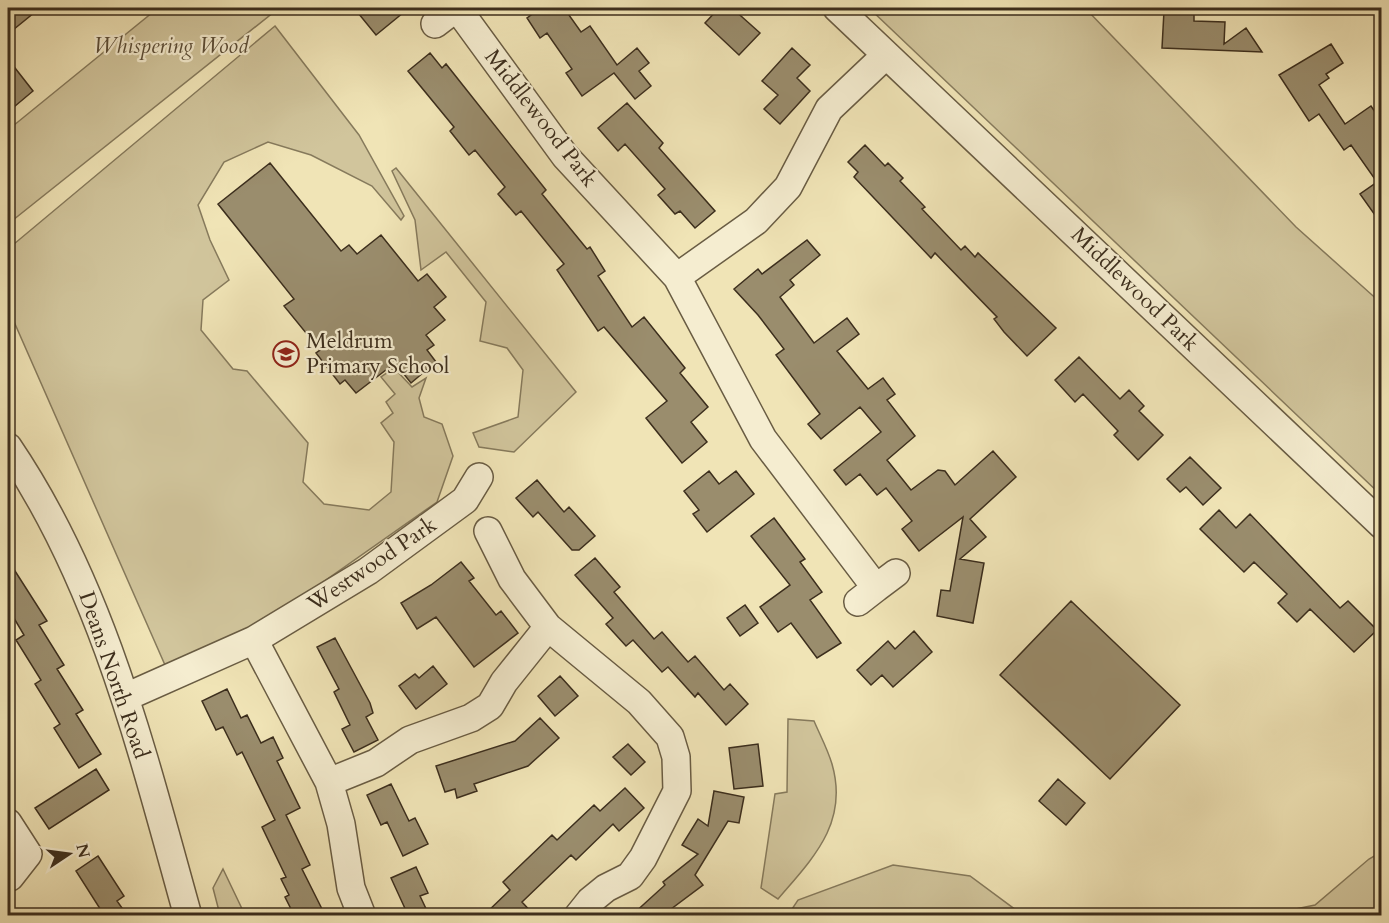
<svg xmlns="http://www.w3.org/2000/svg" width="1389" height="923" font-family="Cardo,serif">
<rect width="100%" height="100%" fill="#f0e4b6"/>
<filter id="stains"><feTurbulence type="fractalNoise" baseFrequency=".00333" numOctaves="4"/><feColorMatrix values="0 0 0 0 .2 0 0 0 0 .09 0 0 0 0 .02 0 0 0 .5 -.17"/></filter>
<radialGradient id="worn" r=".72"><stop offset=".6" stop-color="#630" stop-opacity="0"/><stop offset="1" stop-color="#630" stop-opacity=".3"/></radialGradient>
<path fill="#d1c59c" stroke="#867a5c" stroke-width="1.5" d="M158,8H279L8,224V130Z
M869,8H1085L1296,227L1381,303V495Z
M275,26L359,135L404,216L401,220L372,186L311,155L268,142L224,162L198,205L210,240L229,280L203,300L201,330L233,369L247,371L308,443L303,482L324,504L369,510L391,492L394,442L381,423L393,413L386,402L395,394L381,377L394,368L412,387L426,378L419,398L424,417L442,424L453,456L437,502L259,627L165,665L8,308V249Z
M396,168L576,392L514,452L479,447L473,433L518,417L523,370L507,348L480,341L486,302L446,252L421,270L415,220L392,171Z
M788,719L814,721C820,735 828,750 832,764C849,823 813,858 778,899L761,888L775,794L787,792Z
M1381,852V915H1266L1315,905L1369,859Z
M893,865L970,876L1020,913V915H788L798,900Z
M223,869L245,915H220L213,888Z"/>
<path fill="#9a8d6d" stroke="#3c2e1d" stroke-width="1.5" d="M8,8H40L8,34Z
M354,8H409L376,35Z
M541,8H564L581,32L590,26L617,65L637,48L649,63L639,71L651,86L635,99L614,73L582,96L566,73L572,69L547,33L540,38L527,18Z
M719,8H732L760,33L739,55L705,23Z
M1164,11L1194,12V21L1225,22L1224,44L1246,28L1262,52L1162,48Z
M1331,44L1343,63L1326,74L1329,78L1319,85L1345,124L1371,106L1382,122V225L1360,194L1377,182L1351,145L1344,150L1319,114L1309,121L1279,75Z
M792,48L810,65L797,78L810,91L780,124L764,109L778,95L762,81Z
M430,53L442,68L446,64L546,190L542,194L587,249L590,247L605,271L598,276L632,327L644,317L685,368L680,373L708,407L691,422L707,442L682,463L646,418L667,401L604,327L598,331L557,270L564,264L521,211L516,215L498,194L505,187L475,150L469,155L450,131L454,127L408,71Z
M8,59L33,91L8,112Z
M627,103L663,143L659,148L715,211L695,228L680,211L675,214L658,195L665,189L625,144L618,151L598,128Z
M865,145L885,166L888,163L903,178L900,181L925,207L922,209L961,250L965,246L975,257L978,253L1056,328L1027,356L1004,332L994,319L997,317L935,253L931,258L854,177L858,172L848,162Z
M270,163L341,251L349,245L357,254L381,235L418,281L427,274L446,297L434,307L445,320L426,335L434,345L427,350L436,362L411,383L395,363L356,393L345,380L340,384L316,353L320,350L284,306L294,299L218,204Z
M807,240L820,255L790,280L794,285L780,297L814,343L847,318L859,334L837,351L868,389L883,378L895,394L887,400L915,436L887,460L911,490L938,470L945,471L955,485L993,451L1016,477L970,519L986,537L960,559L984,563L973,623L937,616L941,590L950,591L963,517L919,551L902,529L912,521L886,488L877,495L860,474L846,485L834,470L881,432L860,407L821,439L808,424L820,414L776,355L784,349L758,315L734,289L758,269L762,274Z
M1079,357L1120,399L1129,390L1144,406L1139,411L1163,435L1138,460L1114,435L1118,431L1083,394L1075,402L1055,380Z
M1190,457L1221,488L1203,505L1186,487L1180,492L1167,479Z
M709,471L719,484L736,471L754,494L707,532L693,514L699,510L684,491Z
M537,480L564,512L569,507L595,536L579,550H572L538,512L533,517L516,498Z
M1219,510L1236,528L1250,514L1340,608L1348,601L1377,630L1354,652L1310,609L1297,622L1278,603L1287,594L1254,562L1244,572L1200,529Z
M774,518L805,559L800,562L822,592L810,600L841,643L817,658L791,623L778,632L760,607L790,585L751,536Z
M595,558L620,587L614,592L654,639L662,632L688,662L695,656L724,690L730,684L748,704L726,725L698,693L695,697L668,667L662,672L633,640L626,646L606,624L613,618L575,575Z
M8,560L47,621L39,625L64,665L57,669L83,710L76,714L101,754L79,768L54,728L60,724L35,684L41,680L16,640L24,635L8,608Z
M461,562L474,578L469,581L496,615L501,611L518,633L474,667L436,617L417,629L401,603L431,585Z
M1071,601L1180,705L1110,779L1000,675Z
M745,605L758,623L740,636L727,618Z
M914,631L932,652L893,687L882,675L871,685L857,670L888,641L895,649Z
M335,638L370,703L373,713L366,717L378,740L354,752L342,729L350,725L334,692L339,689L317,647Z
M433,666L447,684L416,709L399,686L415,674L419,678Z
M560,676L578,696L555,716L538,696Z
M227,689L241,718L247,715L261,743L273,737L283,758L277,761L300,808L286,815L310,865L302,869L325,915H294L285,897L289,895L281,879L286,877L262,827L275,820L242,752L237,755L223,727L216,730L202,701Z
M540,718L559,738L528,766L474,784L477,791L457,798L455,789L445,792L436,766L515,741Z
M628,744L645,762L631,775L613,757Z
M758,744L763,786L734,789L729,748Z
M96,769L109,790L49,829L35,808Z
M1058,779L1085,803L1066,825L1039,801Z
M391,784L409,821L415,818L428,844L403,856L387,822L381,825L367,795Z
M625,788L644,808L619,831L613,824L576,860L571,855L522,902L534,915H484L510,890L503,882L552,835L557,840L594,805L600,811Z
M714,791L744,797L739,823L728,821L695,875L703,885L663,915H632L665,885L663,882L698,854L682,845L698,819L708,826Z
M98,856L124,896L117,901L127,915H104L76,871Z
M416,867L428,893L420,896L429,915H408L391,878Z"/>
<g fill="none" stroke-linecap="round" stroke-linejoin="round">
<g stroke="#695c43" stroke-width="30">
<path id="minor" d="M457,8L565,156L677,277L763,439L876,588L858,602
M837,8L1382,525
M435,24L456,8
M677,277L756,221L788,187L829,109L886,55
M8,447C103,587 143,755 188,916
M488,531L512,579L548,627
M876,588L896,573
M254,640L329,782L341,824L351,888L362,916
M126,697L254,640L368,571L465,500L479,477
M329,782L376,763L410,740L471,718L490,706L504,682L548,627L639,702L670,737L676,757L677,791L643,858L630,876L606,888L590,901L578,916
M8,823L28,854L10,877"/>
</g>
<use href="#minor" stroke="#f5edd0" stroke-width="27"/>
</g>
<defs>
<g id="school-ring" transform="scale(1.35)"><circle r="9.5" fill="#f5edd0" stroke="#8f2418" stroke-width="1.5"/><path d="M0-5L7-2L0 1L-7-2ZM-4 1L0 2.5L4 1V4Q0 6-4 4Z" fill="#8f2418"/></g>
</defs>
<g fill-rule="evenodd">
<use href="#school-ring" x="286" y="354"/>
</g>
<g text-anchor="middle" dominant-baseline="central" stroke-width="4.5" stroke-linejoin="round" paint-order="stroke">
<g font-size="22" font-style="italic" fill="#5a4c36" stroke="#f5edd0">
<text x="171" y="46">Whispering Wood</text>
</g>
<g font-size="22" fill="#3c2e1d" stroke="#f5edd0">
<text transform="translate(541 118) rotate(52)">Middlewood Park</text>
<text transform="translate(1135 289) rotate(44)">Middlewood Park</text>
<text transform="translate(372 564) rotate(-34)">Westwood Park</text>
<text transform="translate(114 675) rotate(71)">Deans North Road</text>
</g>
<g font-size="22" fill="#3c2e1d" stroke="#f5edd0" text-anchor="start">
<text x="306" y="341">Meldrum<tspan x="306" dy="25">Primary School</tspan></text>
</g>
</g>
<rect width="1389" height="923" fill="none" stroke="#f0e4b6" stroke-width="30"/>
<rect x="9" y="9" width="1371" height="905" fill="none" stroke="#3c2e1d" stroke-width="3"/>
<rect x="15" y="15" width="1359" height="893" fill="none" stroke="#3c2e1d" stroke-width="1.5"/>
<g transform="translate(69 854) rotate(77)" stroke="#f5edd0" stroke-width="4.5" paint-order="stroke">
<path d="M0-4.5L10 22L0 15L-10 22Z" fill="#3c2e1d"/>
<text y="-9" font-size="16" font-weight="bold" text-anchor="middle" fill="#3c2e1d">N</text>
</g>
<rect width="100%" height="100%" filter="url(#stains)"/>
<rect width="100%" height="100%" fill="url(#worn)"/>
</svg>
